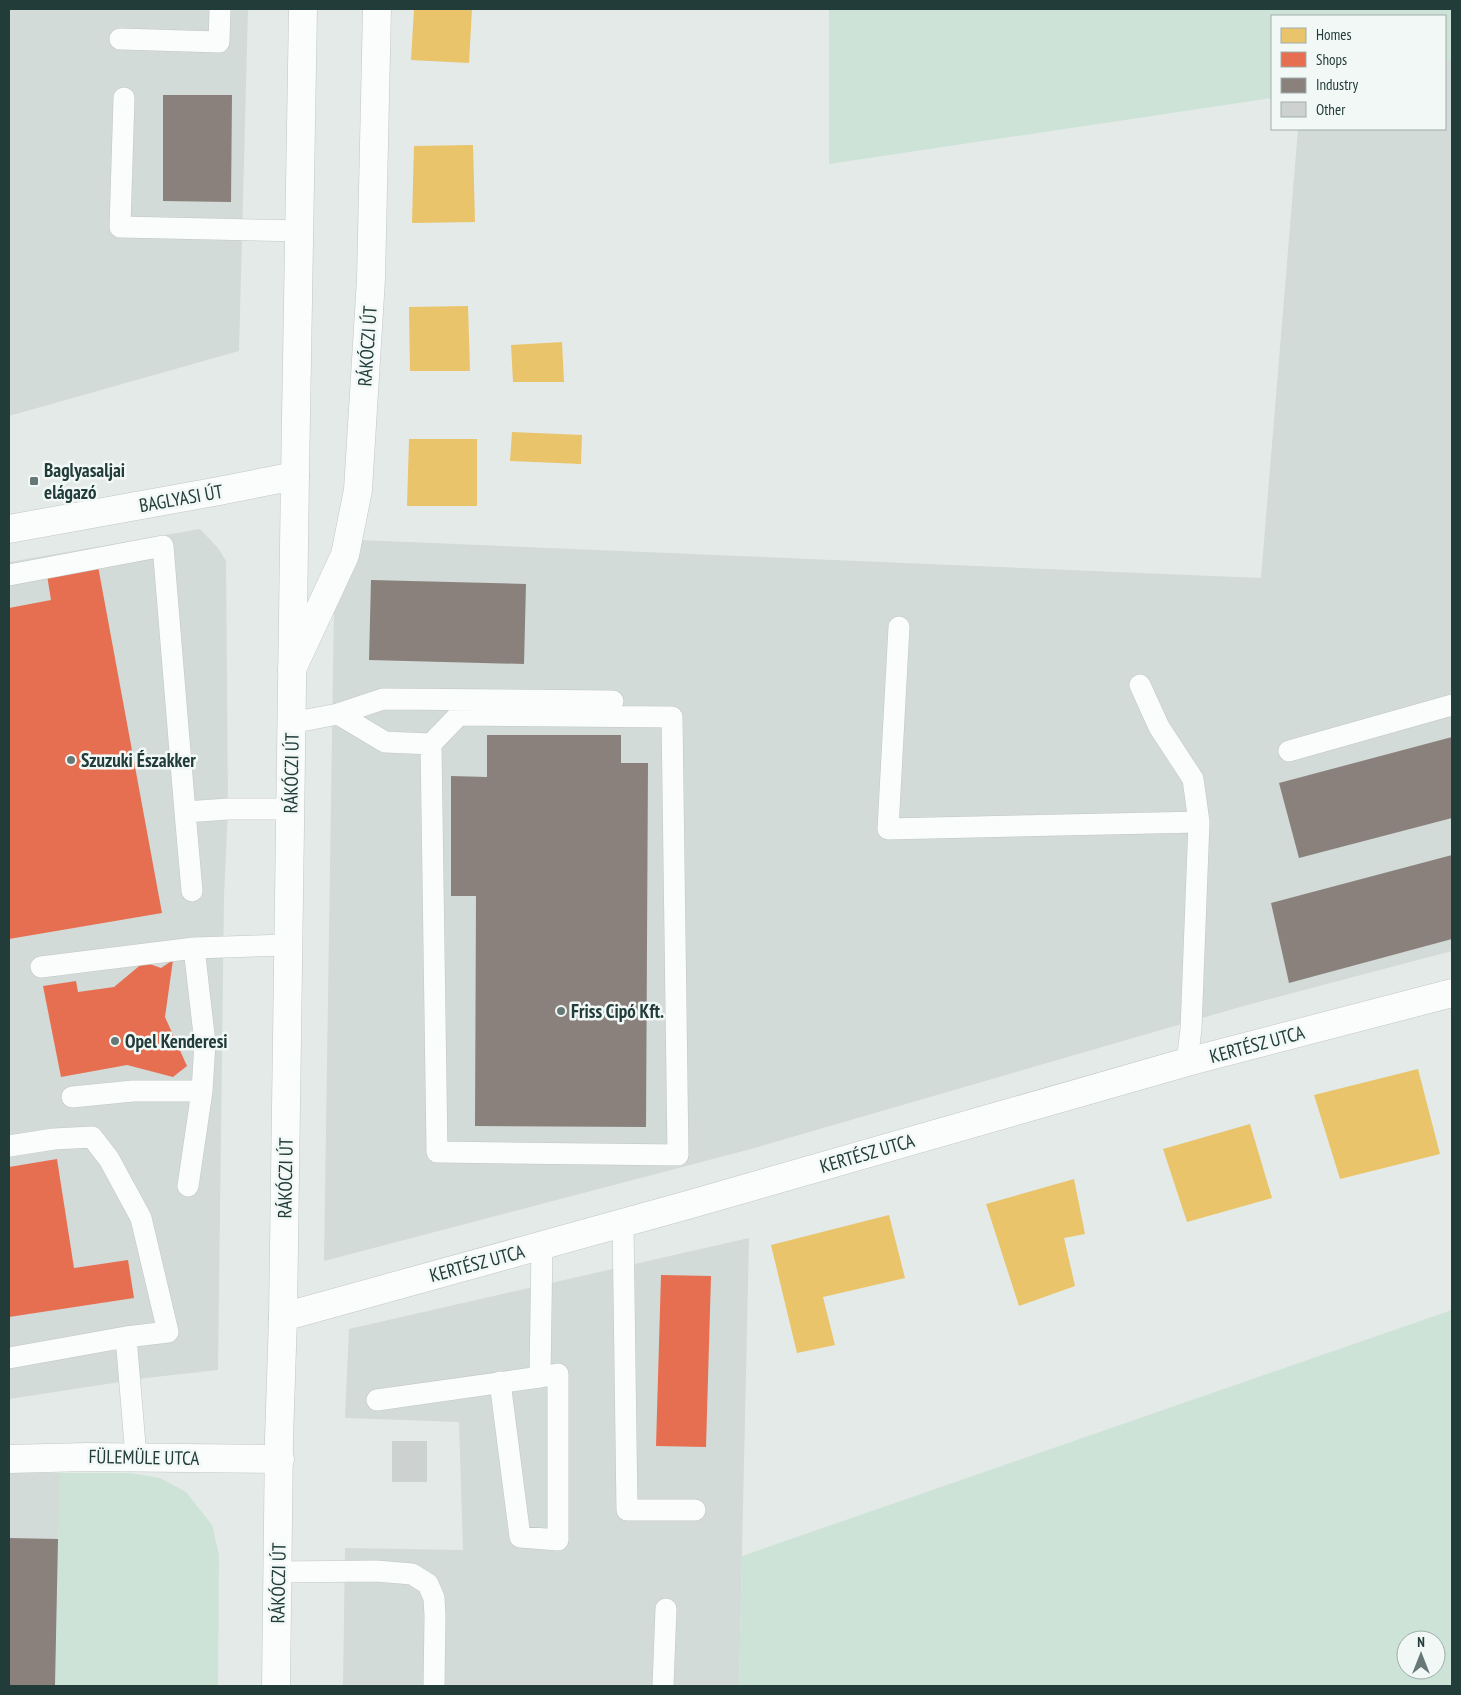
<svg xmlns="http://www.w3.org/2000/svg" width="1461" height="1695" font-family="'PT Sans Narrow',sans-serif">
<rect width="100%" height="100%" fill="#e4eae8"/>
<path fill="#d2dbd8" d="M9,9H248L239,351L9,416Z
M1452,58V951L1247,1005L751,1149L324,1261L335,539L1261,578L1298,129H1445V64Z
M200,529L218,548L226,561L228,809L224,896L218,1370L146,1378L9,1399V562Z
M749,1238L739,1686H343L345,1548L463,1550L459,1422L345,1418L349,1329Z
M9,1472L60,1473L55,1686H9Z"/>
<path fill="#cde3d8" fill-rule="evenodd" d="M829,9H1452V58L1445,64V16H1272V98L829,164Z
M1452,1310V1686H739L742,1556ZM1406,1640H1436V1670H1406Z
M60,1473H130L160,1478L186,1492L212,1525L219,1555L218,1686H55L58,1539Z"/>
<path fill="#e9c46a" d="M414,9H472L469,63L411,60Z
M473,145L475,222L412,223L414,146Z
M468,306L470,371H410L409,307Z
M562,342L564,382H513L511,345Z
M512,432L582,435L581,464L510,461Z
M409,439H477V506H407Z
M1418,1069L1440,1154L1340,1179L1314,1095Z
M1250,1124L1272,1198L1187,1222L1163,1149Z
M1074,1179L1085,1234L1064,1238L1075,1286L1019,1306L986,1204Z
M889,1215L905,1278L823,1297L835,1345L797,1353L771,1245Z"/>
<path fill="#e76f51" d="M98,566L162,913L9,939V608L51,600L47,575Z
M173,960L165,1017L187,1066L173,1077L127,1065L61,1077L43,986L76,981L78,992L114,987L144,962L161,968Z
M57,1159L74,1268L128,1260L134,1298L9,1317V1167Z
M661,1275L711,1276L706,1447L656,1446Z"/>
<path fill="#8a817c" d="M163,95H232L231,202L163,201Z
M371,580L526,584L524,664L369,660Z
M487,735H621V763H648L646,1127L475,1126L476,896H451V776L487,777Z
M1452,737V818L1299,858L1279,783Z
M1452,855V939L1289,983L1271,903Z
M9,1538L58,1539L55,1686H9Z"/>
<path fill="#cdd2d1" d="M392,1441H427V1482H392Z"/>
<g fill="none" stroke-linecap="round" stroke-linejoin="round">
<g stroke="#c1c7c5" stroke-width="22">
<path id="service" d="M120,39L219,42L220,9
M124,98L120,227L300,231
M9,575L163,546L185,812L228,809H290
M899,627L888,829L1199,822L1191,1029L1187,1062
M1140,685L1159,727L1193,779L1199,822
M338,714L385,742L431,744L437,1152L678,1155L672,717L459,715L431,744
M291,723L338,714L383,699L613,701
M1289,751L1452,705
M185,812L192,891
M41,967L194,948
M72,1097L133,1091H202L205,1043L194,948L288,945
M9,1146L54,1139L92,1137L109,1159L141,1218L168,1332L126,1337
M188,1186L202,1091
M623,1222L627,1510H695
M9,1358L126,1337L136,1457
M500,1382L520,1537L558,1540V1374L540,1377
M377,1400L540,1377L542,1245
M278,1572L376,1571L412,1574L428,1584L434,1598L435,1616L434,1686
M663,1686L666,1609"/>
</g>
<g stroke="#c1c7c5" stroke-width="29">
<path id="minor" d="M9,529L219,491L295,476
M292,669L345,555L358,490L371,279L377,9
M283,1317L684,1206L1187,1062L1452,993
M9,1459L87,1457L280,1459"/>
</g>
<g stroke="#bfc7c5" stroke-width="29">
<path id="secondary" d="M276,1686L279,1439L283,1317L295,476L303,9"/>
</g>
<use href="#service" stroke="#fbfcfc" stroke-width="21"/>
<use href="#minor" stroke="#fbfcfc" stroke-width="28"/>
<use href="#secondary" stroke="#fbfcfc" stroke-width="28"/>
</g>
<g fill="#667977" stroke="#f2f8f6" stroke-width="2">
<rect x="29" y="476" width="10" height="10" rx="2.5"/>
<circle cx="71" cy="760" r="5"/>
<circle cx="561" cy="1011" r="5"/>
<circle cx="115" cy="1041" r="5"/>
</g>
<g text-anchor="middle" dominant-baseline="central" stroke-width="5" stroke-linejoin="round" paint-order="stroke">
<g font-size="19" fill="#223c3a" stroke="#f2f8f6">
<text transform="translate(367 346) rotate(-86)">RÁKÓCZI ÚT</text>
<text transform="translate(181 498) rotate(-10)">BAGLYASI ÚT</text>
<text transform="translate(291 773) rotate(-89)">RÁKÓCZI ÚT</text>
<text transform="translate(1257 1044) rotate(-15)">KERTÉSZ UTCA</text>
<text transform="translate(867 1153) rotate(-16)">KERTÉSZ UTCA</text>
<text transform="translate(285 1178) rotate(-89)">RÁKÓCZI ÚT</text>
<text transform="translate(477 1263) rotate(-15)">KERTÉSZ UTCA</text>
<text transform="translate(144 1457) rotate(1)">FÜLEMÜLE UTCA</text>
<text transform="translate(278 1583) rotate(-89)">RÁKÓCZI ÚT</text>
</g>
<g font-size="19" font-weight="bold" fill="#223c3a" stroke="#f2f8f6" text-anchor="start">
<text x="44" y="470">Baglyasaljai<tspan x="44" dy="22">elágazó</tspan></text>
<text x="81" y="760">Szuzuki Északker</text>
<text x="571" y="1011">Friss Cipó Kft.</text>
<text x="125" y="1041">Opel Kenderesi</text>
</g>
</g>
<rect width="1461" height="1695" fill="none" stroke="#223c3a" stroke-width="20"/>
<rect x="1271" y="15" width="175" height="115" fill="#f2f8f6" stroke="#9fadab"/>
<rect x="1281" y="28" width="25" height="15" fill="#e9c46a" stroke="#9fadab"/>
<text x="1316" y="40" font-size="15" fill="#223c3a">Homes</text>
<rect x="1281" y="52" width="25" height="15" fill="#e76f51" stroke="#9fadab"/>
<text x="1316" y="65" font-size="15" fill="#223c3a">Shops</text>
<rect x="1281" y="78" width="25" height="15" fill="#8a817c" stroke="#9fadab"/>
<text x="1316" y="90" font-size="15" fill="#223c3a">Industry</text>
<rect x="1281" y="102" width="25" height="15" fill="#cdd2d1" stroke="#9fadab"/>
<text x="1316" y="115" font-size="15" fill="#223c3a">Other</text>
<g transform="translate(1421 1655)"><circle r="24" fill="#f2f8f6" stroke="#9fadab"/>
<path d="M0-4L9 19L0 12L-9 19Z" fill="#667977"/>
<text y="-8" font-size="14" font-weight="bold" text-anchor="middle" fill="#223c3a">N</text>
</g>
</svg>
